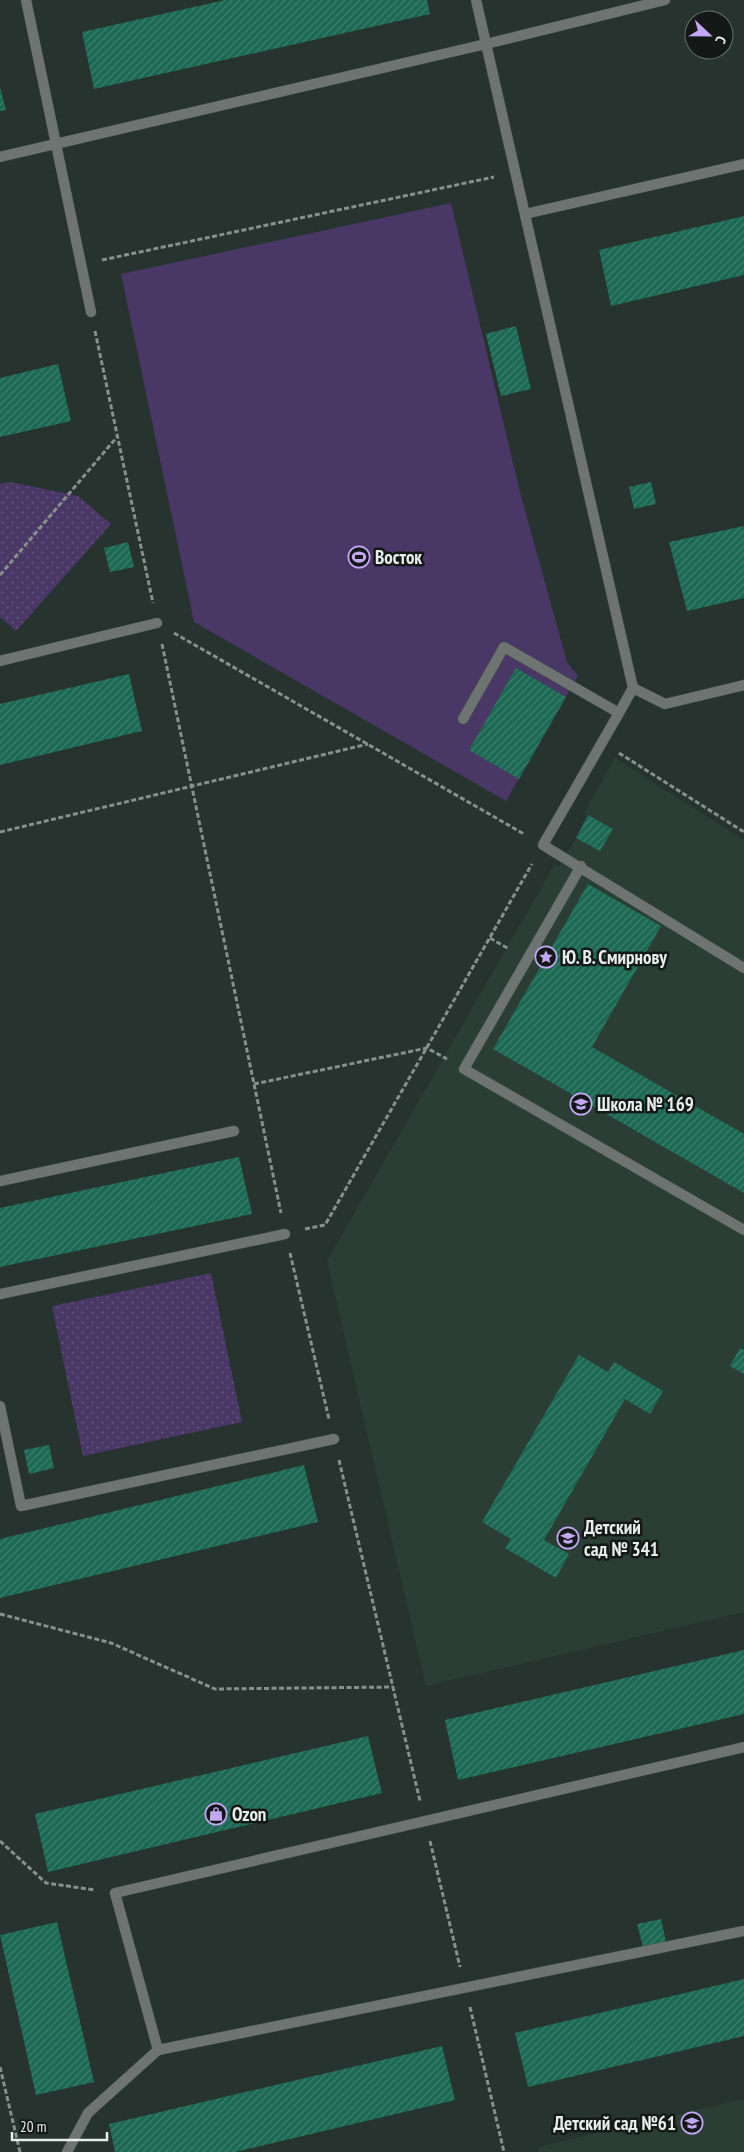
<svg xmlns="http://www.w3.org/2000/svg" width="744" height="2152" font-family="'PT Sans Narrow',sans-serif">
<defs>
<pattern id="green-dots" width="8" height="8" patternUnits="userSpaceOnUse" patternTransform="scale(1.25)"><rect width="8" height="8" fill="#493766"/><path d="M2 2h.1M6 6h.1" fill="none" stroke="#63547c" stroke-width="1.8" stroke-linecap="round"/></pattern>
<pattern id="building-hatch" width="6" height="6" patternUnits="userSpaceOnUse" patternTransform="scale(1.25)"><rect width="6" height="6" fill="#1c6953"/><path d="M-1 1l2-2M0 6l6-6M5 7l2-2" fill="none" stroke="#3d7f6c"/></pattern>
</defs>
<rect width="100%" height="100%" fill="#26332e"/>
<path fill="#2a3e36" d="M615,758L744,840V1612L426,1686L327,1261L555,864L559,866L576,838L588,815L584,813Z
M744,2099V2152H539L538,2147Z"/>
<path fill="url(#green-dots)" d="M10,482L78,496L111,524L16,631L0,617V484Z
M211,1273L242,1422L83,1456L52,1306Z"/>
<path fill="#493766" d="M451,203L520,492L567,662L578,676L506,801L194,622L121,274Z"/>
<path fill="url(#building-hatch)" d="M225,0H427L430,14L94,89L82,32Z
M0,87L6,110L0,111Z
M744,216V275L611,306L599,250Z
M516,326L531,389L501,396L486,334Z
M58,364L71,421L0,437V378Z
M651,482L656,504L634,509L629,487Z
M744,526V598L687,611L669,542Z
M128,542L134,567L110,572L104,548Z
M516,668L566,697L519,779L469,750Z
M129,674L142,731L0,765V704Z
M588,815L613,829L600,851L576,838Z
M588,884L661,926L592,1047L744,1134V1193L493,1049Z
M239,1157L252,1214L0,1267V1208Z
M740,1348L744,1350V1374L730,1366Z
M579,1355L608,1372L614,1362L663,1391L650,1414L625,1399L544,1540L569,1554L556,1578L505,1548L511,1539L482,1522Z
M49,1445L54,1468L29,1474L24,1450Z
M304,1465L318,1522L0,1598V1539Z
M744,1650V1714L458,1780L445,1720Z
M368,1736L382,1793L48,1872L35,1814Z
M661,1919L666,1942L643,1947L637,1924Z
M57,1922L94,2082L36,2095L0,1935Z
M744,1979V2036L528,2087L515,2033Z
M442,2046L455,2100L235,2152H115L109,2124Z"/>
<g fill="none" stroke-linecap="round" stroke-linejoin="round">
<g stroke="#45514c" stroke-width="11">
<path id="lane" d="M26,0L91,312
M476,0L633,688L665,704L744,685
M0,157L486,44L665,0
M525,214L744,164
M0,661L157,623
M619,713L543,845L744,968
M463,719L504,647L619,713L633,688
M581,866L464,1069L744,1230
M0,1181L234,1131
M0,1294L285,1234
M0,1406L21,1506L334,1439
M158,2050L115,1893L744,1747
M67,2152L88,2113L158,2050L744,1931"/>
</g>
<path stroke="#86918d" stroke-width="3" stroke-dasharray="5 2.5" stroke-linecap="butt" d="M102,260L494,177
M95,331L153,603
M0,575L117,437
M174,633L524,834
M162,644L281,1213
M619,753L744,832
M0,832L368,744
M490,938L509,949
M254,1084L427,1048L447,1059
M305,1229L325,1225L532,864
M290,1253L329,1419
M339,1460L420,1801
M0,1614L111,1643L215,1689L393,1687
M0,1841L46,1883L95,1890
M430,1841L460,1967
M470,2007L504,2152
M0,2067L20,2152"/>
<use href="#lane" stroke="#6e7471" stroke-width="10"/>
</g>
<defs>
<g id="stadium-ring" transform="scale(1.125)"><circle r="9.5" fill="#141917" stroke="#c2a8f2" stroke-width="1.5"/><path d="M0-5a6.5 5 0 1 0 0 10a6.5 5 0 1 0 0-10ZM-3.5-1.8h7v3.6h-7Z" fill="#c2a8f2"/></g>
<g id="sight-ring" transform="scale(1.125)"><circle r="9.5" fill="#141917" stroke="#c2a8f2" stroke-width="1.5"/><path d="M0-6L1.8-2.2L6-1.7L2.9 1.2L3.7 5.4L0 3.3L-3.7 5.4L-2.9 1.2L-6-1.7L-1.8-2.2Z" fill="#c2a8f2"/></g>
<g id="school-ring" transform="scale(1.125)"><circle r="9.5" fill="#141917" stroke="#c2a8f2" stroke-width="1.5"/><path d="M0-5L7-2L0 1L-7-2ZM-4 1L0 2.5L4 1V4Q0 6-4 4Z" fill="#c2a8f2"/></g>
<g id="shop-ring" transform="scale(1.125)"><circle r="9.5" fill="#141917" stroke="#c2a8f2" stroke-width="1.5"/><path d="M-5-2.5h2.3a2.7 3.5 0 0 1 5.4 0H5L5.5 6h-11ZM-1.5-2.5h3a1.5 2.3 0 0 0-3 0Z" fill="#c2a8f2"/></g>
</defs>
<g fill-rule="evenodd">
<use href="#stadium-ring" x="359" y="557"/>
<use href="#sight-ring" x="546" y="957"/>
<use href="#school-ring" x="581" y="1104"/>
<use href="#school-ring" x="568" y="1538"/>
<use href="#shop-ring" x="216" y="1814"/>
<use href="#school-ring" x="692" y="2123"/>
</g>
<g text-anchor="middle" dominant-baseline="central" stroke-width="5" stroke-linejoin="round" paint-order="stroke">
<g font-size="19" font-weight="bold" fill="#e6eeeb" stroke="#141917" text-anchor="start">
<text x="375" y="557">Восток</text>
<text x="562" y="957">Ю. В. Смирнову</text>
<text x="597" y="1104">Школа № 169</text>
<text x="584" y="1527">Детский<tspan x="584" dy="22">сад № 341</tspan></text>
<text x="232" y="1814">Ozon</text>
<text x="676" y="2123" text-anchor="end">Детский сад №61</text>
</g>
</g>
<g transform="translate(709 35) rotate(112)"><circle r="24" fill="#141917" stroke="#686e6c"/>
<path d="M0-4L9 19L0 12L-9 19Z" fill="#c2a8f2"/>
<text y="-8" font-size="14" font-weight="bold" text-anchor="middle" fill="#e6eeeb">С</text>
</g>
<path d="M12 2132v8h95v-8" fill="none" stroke="#e6eeeb" stroke-width="2.5"/>
<text x="20" y="2132" font-size="15" fill="#e6eeeb" stroke="#141917" stroke-width="4" paint-order="stroke">20 m</text>
</svg>
